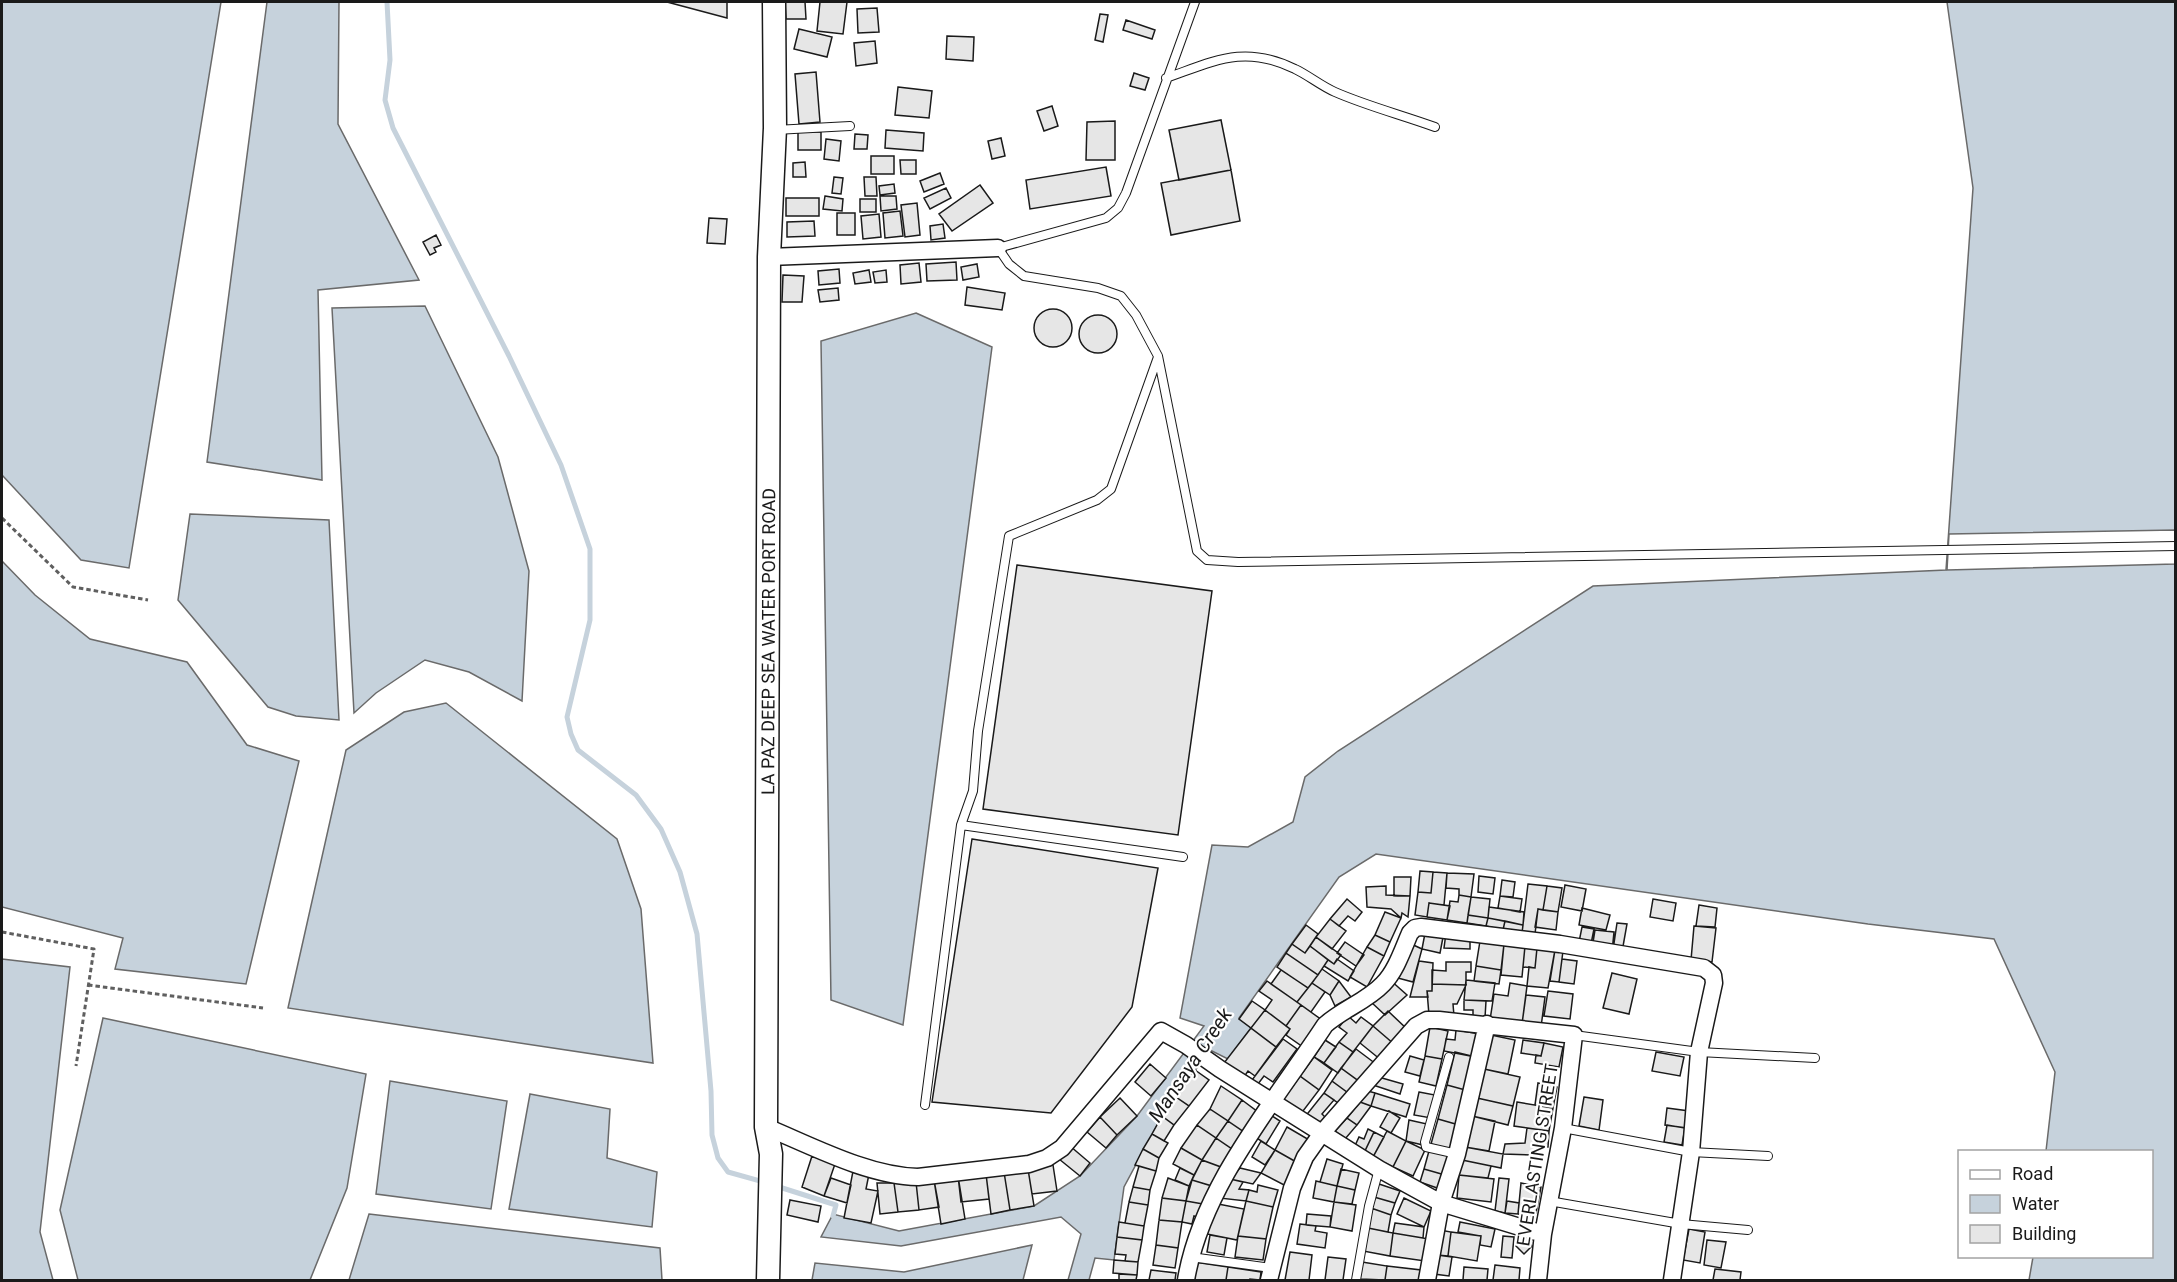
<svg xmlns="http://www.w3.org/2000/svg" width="2177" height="1282" font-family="Roboto,sans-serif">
<rect width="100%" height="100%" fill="#fff"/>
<path fill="#c6d2dc" stroke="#6a6a6a" stroke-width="1.5" d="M2,2H221L129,568L81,560L2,475Z
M267,2H339L338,124L419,280L318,290L322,480L207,462Z
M1947,2H2175V1280H2029L2033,1257L2152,1256V1152L2046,1151L2055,1072L1994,939L1868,924L1376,854L1339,877L1239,1018L1251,1028L1228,1059L1210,1050L1162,1116L1124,1187L1114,1260L1095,1258L1089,1280H1068L1081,1234L1061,1217L901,1246L821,1237L833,1214L899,1231L1034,1206L1080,1176L1137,1116L1204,1026L1180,1018L1212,845L1248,847L1293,822L1305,777L1338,751L1593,586L1946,570L1973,188Z
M425,306L498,457L529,571L522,701L469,672L425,660L376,693L354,713L332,308Z
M916,313L992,347L903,1025L831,1000L821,341Z
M190,514L329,520L339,720L296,716L268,707L178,600Z
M2,561L35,595L90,639L187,662L247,745L299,761L246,984L115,969L123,938L2,907Z
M446,703L617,839L641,909L653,1063L288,1008L346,750L404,712Z
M2,959L70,967L40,1232L53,1280H2Z
M103,1018L366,1074L347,1188L310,1280H78L60,1210Z
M390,1081L507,1101L491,1209L376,1194Z
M530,1094L610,1109L607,1158L657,1172L652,1227L509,1209Z
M369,1214L660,1248L662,1280H349Z
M1032,1245L1023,1280H812L815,1263L904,1272Z"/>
<path fill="#fff" stroke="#6a6a6a" stroke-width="1.5" d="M2175,530V564L1947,570L1949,534Z"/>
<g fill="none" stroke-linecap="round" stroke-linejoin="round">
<path stroke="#c6d2dc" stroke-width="5" d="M387,2L390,60L385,100L393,128L509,356L561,465L590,549V620L567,717L571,734L578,750L636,795L661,829L680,872L697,934L711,1091L712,1135L718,1158L728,1172L764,1182
M776,1186L836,1205L833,1216"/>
</g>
<path fill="#e6e6e6" stroke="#1a1a1a" stroke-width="1.5" d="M667,2H727V18Z
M785,2H805L806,19H786Z
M820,2H847L843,34L817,31Z
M877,8L879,32L858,33L857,9Z
M1100,14L1108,15L1103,42L1095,40Z
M1126,20L1155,30L1152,39L1123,30Z
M799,29L832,37L827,57L794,49Z
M947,36L974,37L973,61L946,59Z
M875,41L877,63L856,66L854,43Z
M816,72L820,122L799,124L795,74Z
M1134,73L1149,78L1145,90L1130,86Z
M898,87L932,91L929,118L895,115Z
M1052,106L1058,126L1044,131L1037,111Z
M1221,120L1231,170L1179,180L1169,130Z
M1115,121V160H1086L1087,122Z
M886,130L924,133L923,151L885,148Z
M798,131L821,132V150H798Z
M855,134L868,135L867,149H854Z
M1001,138L1005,156L992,159L988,141Z
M826,139L841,141L839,161L824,159Z
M871,156H894V174H871Z
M900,160H916V174H901Z
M805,162L806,177H793V163Z
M1106,167L1111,196L1030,209L1026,180Z
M1231,170L1240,221L1171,235L1161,183Z
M940,173L944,184L924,192L920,181Z
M834,177L843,178L841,194L832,193Z
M864,177H876L877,196H865Z
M894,184L895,193L880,195L879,186Z
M980,185L993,203L952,231L939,214Z
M946,188L951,198L930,209L924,198Z
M825,196L843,199L842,211L823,209Z
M880,196H896L897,209L881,211Z
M786,198H819V216H786Z
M860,199H876V212H860Z
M917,203L920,235L905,237L901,205Z
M900,211L903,236L885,238L883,213Z
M837,213H855V235H837Z
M879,214L881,237L863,239L861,216Z
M709,218L727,219L725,244L707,243Z
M814,221L815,236L787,237V222Z
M943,224L945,238L931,240L930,226Z
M436,235L441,245L434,248L436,252L430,255L423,242Z
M956,262L957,280L927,281L926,264Z
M919,263L921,282L901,284L900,265Z
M977,264L979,277L963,280L961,267Z
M839,269L840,283L819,285L818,271Z
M869,270L871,282L855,284L853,273Z
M886,270L887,282L875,283L873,272Z
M783,275L804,276L802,302H782Z
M967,287L1005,293L1002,310L965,305Z
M838,288L839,300L820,302L818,290Z
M1034 328a19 19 0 1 1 38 0a19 19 0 1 1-38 0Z
M1079 334a19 19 0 1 1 38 0a19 19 0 1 1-38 0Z
M1017,565L1212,591L1178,835L983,809Z
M972,839L1158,868L1132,1007L1051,1113L932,1102Z
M1420,871L1433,872L1431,893L1418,892Z
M1433,872L1447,873L1444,905L1429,903L1427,917L1415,915L1418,892L1431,893Z
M1447,873L1474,874L1471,897L1459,895V889L1446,888Z
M1479,876L1495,878L1493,894L1478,892Z
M1394,877H1411L1410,896H1394Z
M1502,880L1515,882L1513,897L1500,896Z
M1528,884L1547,886L1543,910L1538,909L1535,934L1522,933Z
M1565,885L1586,889L1582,911L1561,907Z
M1386,886V895L1410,896L1408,917L1402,913L1401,918L1391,909L1367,907L1366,887Z
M1547,886L1562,888L1558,912L1543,910Z
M1459,895L1471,897L1467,923L1447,920L1450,901L1458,902Z
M1500,896L1522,899L1520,912L1498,908Z
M1471,897L1490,899L1488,918L1468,915Z
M1347,899L1362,912L1355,921L1348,916L1339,926L1330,919Z
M1653,899L1676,903L1673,921L1650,917Z
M1429,903L1450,906L1447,920L1427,917Z
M1699,905L1717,908L1715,927L1696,926Z
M1489,907L1524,912L1523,925L1488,918Z
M1582,908L1610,915L1606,930L1579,925Z
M1538,909L1558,912L1556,930L1535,927Z
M1385,912L1401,918L1390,942L1375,935Z
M1468,915L1488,918L1486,926L1467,923Z
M1488,918L1505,921L1503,930L1486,926Z
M1330,919L1346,931L1332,949L1316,937Z
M1505,921L1523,925L1522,933L1503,930Z
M1617,923L1627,924L1622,952L1613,950Z
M1306,925L1318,934L1305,953L1292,944Z
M1694,926L1716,928L1712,962L1691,960Z
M1582,927L1594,929L1590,949L1578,947Z
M1426,928L1444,932L1440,953L1422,949Z
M1595,930L1614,932L1612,952L1592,949Z
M1446,933L1470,934V949L1444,948Z
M1375,935L1390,942L1384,956L1367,947Z
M1316,937L1341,955L1334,964L1310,946Z
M1480,941L1504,944L1501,970L1476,966Z
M1345,942L1364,955L1356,966L1337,953Z
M1407,942L1422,949L1413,982L1394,977Z
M1292,944L1305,953L1310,946L1328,960L1318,975L1286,953Z
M1504,944L1525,946L1522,977L1501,975Z
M1525,946L1537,948L1535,968L1523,967Z
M1367,947L1384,956L1367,987L1350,977Z
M1537,948L1555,950L1548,988L1527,986L1529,967L1535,968Z
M1555,950L1563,951L1559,982L1550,981Z
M1286,953L1318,975L1308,988L1277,967Z
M1337,959L1354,971L1348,981L1324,966L1328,960L1334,964Z
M1562,959L1577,961L1574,984L1559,982Z
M1419,961L1433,963L1432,991H1427L1428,997H1410Z
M1446,962H1471V972H1466V985L1432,984V970L1446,971Z
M1476,966L1501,970L1499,984L1474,981Z
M1322,969L1339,981L1330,995L1312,983Z
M1281,970L1308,988L1297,1002L1271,984Z
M1612,973L1637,979L1629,1014L1603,1008Z
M1389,979L1407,995L1385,1015L1371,1002Z
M1466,980L1495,983L1492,1001L1464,1000Z
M1267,981L1301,1005L1286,1026L1265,1010L1272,1000L1259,991Z
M1339,981L1351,997L1335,1006L1330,995Z
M1312,983L1325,992L1311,1012L1297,1002Z
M1510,983L1527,986L1522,1024L1490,1020L1494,994L1508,996Z
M1432,984L1466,985L1457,1004H1453L1454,1016L1429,1015L1427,991H1432Z
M1548,991L1573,994L1570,1019L1544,1016Z
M1526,995L1545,997L1541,1027L1522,1024Z
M1464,1000L1486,1001L1485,1018H1473V1010H1464Z
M1252,1001L1265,1010L1251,1028L1239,1019Z
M1301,1005L1322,1020L1303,1047L1286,1035L1290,1029L1286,1026Z
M1265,1010L1290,1029L1276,1047L1251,1028Z
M1388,1011L1408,1030L1394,1044L1373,1026Z
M1348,1016L1356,1023L1361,1017L1373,1026L1353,1052L1339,1042L1347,1033L1339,1027Z
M1373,1026L1394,1044L1381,1060L1360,1043Z
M1430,1027L1448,1031L1442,1059L1425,1056Z
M1251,1028L1276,1047L1255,1076L1248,1071L1244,1077L1224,1063Z
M1456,1030L1480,1034L1476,1057L1444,1051L1446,1039L1455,1040Z
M1491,1035L1515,1040L1508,1074L1484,1069Z
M1283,1039L1297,1049L1273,1082L1264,1076L1258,1084L1252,1080Z
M1325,1040L1336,1047L1324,1063L1314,1057Z
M1523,1040L1544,1043L1541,1056L1521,1053Z
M1339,1042L1353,1052L1338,1073L1324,1063Z
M1544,1043L1563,1047L1559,1067L1535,1063L1536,1055L1541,1056Z
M1356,1049L1376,1064L1360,1082L1341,1068Z
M1455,1052L1476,1057L1469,1091L1447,1085Z
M1656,1052L1684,1057L1680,1076L1652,1071Z
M1410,1056L1424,1060L1420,1076L1405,1072Z
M1425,1056L1442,1059L1436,1086L1419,1082Z
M1314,1057L1332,1070L1319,1090L1300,1076Z
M1150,1064L1166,1078L1151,1096L1135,1082Z
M1341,1068L1360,1082L1351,1095L1332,1081Z
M1484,1069L1520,1077L1513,1106L1477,1098Z
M1195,1070L1209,1080L1189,1106L1176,1097Z
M1300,1076L1319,1090L1300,1115L1282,1101Z
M1375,1076L1403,1084L1400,1094L1373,1085Z
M1332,1081L1351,1095L1341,1105L1324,1093Z
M1538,1083L1557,1087L1553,1108L1535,1105Z
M1447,1085L1469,1091L1459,1125L1438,1119Z
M1221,1086L1242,1100L1228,1121L1210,1109Z
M1368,1091L1375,1093L1371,1106L1360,1102Z
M1419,1092L1435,1095L1431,1118L1414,1115Z
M1324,1093L1334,1100L1322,1114L1325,1117L1318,1127L1304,1118Z
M1375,1093L1410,1104L1406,1117L1371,1106Z
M1176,1097L1189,1106L1174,1125L1162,1116Z
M1584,1097L1603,1100L1599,1130L1579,1126Z
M1120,1098L1137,1116L1117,1135L1100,1117Z
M1477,1098L1513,1106L1508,1125L1472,1116Z
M1242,1100L1258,1112L1244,1132L1228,1121Z
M1360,1102L1371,1106L1357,1125L1347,1118Z
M1517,1102L1553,1108L1549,1131L1514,1126Z
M1667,1108L1689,1111L1687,1128L1665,1125Z
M1210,1109L1228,1121L1216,1138L1197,1125Z
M1389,1111L1400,1118L1391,1133L1380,1127Z
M1269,1114L1280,1121L1266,1144L1255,1137Z
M1162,1116L1174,1125L1164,1141L1152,1134Z
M1472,1116L1495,1121L1489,1151L1465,1147Z
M1100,1117L1117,1135L1106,1148L1087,1132Z
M1347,1118L1357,1125L1345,1139L1335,1131Z
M1438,1119L1459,1125L1452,1150L1431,1144Z
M1409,1120L1427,1124L1423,1145L1406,1141Z
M1228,1121L1244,1132L1232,1149L1216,1138Z
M1197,1125L1216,1138L1202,1160L1181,1148Z
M1667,1125L1685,1128L1682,1145L1664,1142Z
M1287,1127L1311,1141L1298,1163L1275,1150Z
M1527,1128L1549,1131L1548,1147L1537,1146L1535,1155L1503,1154L1505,1144L1525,1143Z
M1368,1129L1374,1132L1364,1153L1354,1148L1359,1137L1364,1139Z
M1387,1131L1406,1141L1393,1167L1373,1157Z
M1374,1132L1384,1137L1373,1157L1364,1153Z
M1152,1134L1168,1143L1159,1158L1143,1149Z
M1216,1138L1232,1149L1221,1167L1202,1160Z
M1261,1141L1275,1150L1265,1165L1252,1157Z
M1406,1141L1425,1150L1413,1176L1393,1167Z
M1070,1146L1090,1163L1080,1176L1059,1159Z
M1465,1147L1503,1154L1501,1168L1462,1160Z
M1181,1148L1202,1160L1194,1175L1173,1164Z
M1143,1149L1159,1158L1156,1171L1135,1165Z
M1275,1150L1298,1163L1286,1186L1261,1173Z
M1429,1151L1450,1156L1445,1175L1424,1169Z
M812,1156L835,1164L824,1196L802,1187Z
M1327,1159L1343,1164L1337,1186L1320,1182Z
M1202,1160L1221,1167L1212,1186L1192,1180Z
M1462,1160L1491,1166L1488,1178L1459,1175Z
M1053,1165L1057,1191L1032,1194L1028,1169Z
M1139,1166L1156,1171L1150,1190L1133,1187Z
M1180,1168L1194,1175L1189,1186L1175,1180Z
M1240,1168L1261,1173L1253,1184L1230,1179Z
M1028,1169L1034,1206L1010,1210L1004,1172Z
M1341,1169L1359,1173L1355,1190L1337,1186Z
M1424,1169L1445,1175L1440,1189L1420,1182Z
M853,1171L869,1174L866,1189L878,1191L871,1223L844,1218Z
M1004,1172L1010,1210L991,1214L986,1174Z
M986,1174L989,1199L961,1202L958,1176Z
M1459,1175L1494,1179L1491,1202L1457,1198Z
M958,1176L965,1219L941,1224L934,1180Z
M831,1178L851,1185L847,1203L824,1196Z
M1168,1178L1189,1186L1186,1201L1162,1198Z
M1499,1178L1509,1179L1505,1213L1495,1211Z
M1230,1179L1243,1182L1239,1189L1249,1190L1246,1201L1219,1198Z
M934,1180L939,1207L919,1210L916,1182Z
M1192,1180L1212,1186L1203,1204L1186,1201Z
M1316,1181L1337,1186L1334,1202L1313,1198Z
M916,1182L919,1210L898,1212L894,1183Z
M877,1183H894L898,1212L880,1214Z
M1521,1183L1541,1187L1536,1213L1529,1217L1518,1214Z
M1379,1184L1400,1191L1395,1203L1374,1197Z
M1258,1185L1278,1190L1273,1207L1246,1201L1249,1190L1257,1192Z
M1337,1186L1355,1190L1352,1204L1334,1202Z
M1133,1187L1150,1190L1148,1205L1129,1202Z
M1374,1197L1395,1203L1391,1215L1371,1208Z
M1162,1198L1186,1201L1182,1222L1159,1220Z
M1404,1198L1431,1211L1424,1227L1397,1214Z
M790,1200L821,1206L818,1222L787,1215Z
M1186,1201L1203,1204L1201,1218L1194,1216L1192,1224L1182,1222Z
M1246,1201L1273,1207L1266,1239L1238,1236Z
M1507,1201L1519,1203L1518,1214L1505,1213Z
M1129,1202L1148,1205L1144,1226L1125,1223Z
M1334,1202L1356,1205L1352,1231L1330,1227Z
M1213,1203L1244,1209L1237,1240L1207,1234Z
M1371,1208L1391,1215L1388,1232L1368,1228Z
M1307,1214L1331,1216L1330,1227L1306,1225Z
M1159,1220L1182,1222L1178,1248L1156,1245Z
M1119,1222L1144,1226L1142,1240L1117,1237Z
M1460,1222L1495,1229L1491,1247L1480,1245L1481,1236L1458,1232Z
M1395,1223L1424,1227L1423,1238L1393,1233Z
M1300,1224L1316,1226L1315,1231L1327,1233L1325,1248L1297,1244Z
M1368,1228L1393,1233L1390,1256L1363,1251Z
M1689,1229L1705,1232L1700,1263L1683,1260Z
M1440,1230L1451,1232L1448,1256L1437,1255Z
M1451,1232L1481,1236L1477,1261L1448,1256Z
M1393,1233L1429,1239L1425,1261L1390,1256Z
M1210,1235L1227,1238L1224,1255L1207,1252Z
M1238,1236L1266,1239L1263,1260L1235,1257Z
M1503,1236L1514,1237L1512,1258L1501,1257Z
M1117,1237L1142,1240L1138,1262L1125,1261L1126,1255L1115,1254Z
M1524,1238L1532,1246L1524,1254L1516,1246Z
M1707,1240L1726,1242L1721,1268L1704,1265Z
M1156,1245L1178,1248L1175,1268L1153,1265Z
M1290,1252L1312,1255L1309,1280H1285Z
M1437,1255L1452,1257L1449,1276L1434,1274Z
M1328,1257L1346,1259L1343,1280H1325Z
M1114,1260L1138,1262L1137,1275L1113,1273Z
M1194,1262L1228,1267L1226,1280H1192Z
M1362,1262L1387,1266L1385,1280L1360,1279Z
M1495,1265L1520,1268L1519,1280H1493Z
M1387,1266L1421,1270L1419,1280H1385Z
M1228,1267L1261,1272L1260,1280L1250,1279V1280H1226Z
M1464,1267L1488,1269L1487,1280H1463Z
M1715,1269L1741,1272L1740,1280H1713Z
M1151,1270L1176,1273L1175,1280H1149Z
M1119,1274L1137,1275L1136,1280H1119Z"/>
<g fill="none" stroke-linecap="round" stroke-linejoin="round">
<g stroke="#1a1a1a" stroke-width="10">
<path id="lane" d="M1195,2L1126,193L1118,208L1106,218L998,248L1009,264L1024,276L1098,288L1121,296L1136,315L1158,356L1197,551L1207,560L1238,562L2176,546
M1166,78C1215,61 1244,44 1295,69C1308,75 1321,86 1335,92C1367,106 1402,115 1435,127
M775,130L850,126
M961,825L1183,857
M1574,1035L1699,1052L1815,1058
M1449,1057L1425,1142L1426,1147L1457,1154
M925,1105L961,825L973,791L978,731L1009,536L1097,500L1111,489L1158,357
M1563,1128L1691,1152L1768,1156
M1549,1201L1681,1224L1748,1230
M1191,1257L1271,1268
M1356,1280L1369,1206L1379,1169"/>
</g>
<g stroke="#1a1a1a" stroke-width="19">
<path id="street" d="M769,257L998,248
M766,1127C812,1146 868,1176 918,1177L1029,1164L1047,1158L1062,1148L1161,1031L1186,1045L1220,1069L1379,1169L1441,1203L1543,1234
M1186,1280C1202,1186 1273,1104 1325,1025C1343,1009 1367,1001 1383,984C1396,971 1403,949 1410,933L1415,928L1421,927L1560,944L1704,968L1713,975L1714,983L1699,1052L1691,1152L1672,1280
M1269,1280L1292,1188L1305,1157L1322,1133L1416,1026L1427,1020H1439L1574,1035L1563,1128L1543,1234L1538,1280
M1427,1280L1441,1203L1457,1154L1487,1024"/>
</g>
<g stroke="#1a1a1a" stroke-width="25">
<g id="secondary">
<path id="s1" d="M768,1280L771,1154L766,1127L769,257L775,128L774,2"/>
</g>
</g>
<path stroke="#5f5f5f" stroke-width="3" stroke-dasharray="4.5 3" stroke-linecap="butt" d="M2,518L73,587L148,600
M2,932L94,949L76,1066
M88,985L263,1008"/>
<use href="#lane" stroke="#fff" stroke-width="8"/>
<use href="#street" stroke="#fff" stroke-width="16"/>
<use href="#secondary" stroke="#fff" stroke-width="22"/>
</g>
<g text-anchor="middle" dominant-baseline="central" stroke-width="4.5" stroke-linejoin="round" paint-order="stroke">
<g font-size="18" fill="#1a1a1a" stroke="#fff">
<text stroke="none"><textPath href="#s1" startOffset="639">LA PAZ DEEP SEA WATER PORT ROAD</textPath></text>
<text transform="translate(1537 1155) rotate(-81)">EVERLASTING STREET</text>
</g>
<g font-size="20" font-style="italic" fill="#1a1a1a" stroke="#fff">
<text transform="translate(1190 1065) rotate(-56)">Mansaya Creek</text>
</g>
</g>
<rect width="2177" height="1282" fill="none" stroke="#1a1a1a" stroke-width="6"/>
<rect x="1958" y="1150" width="195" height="108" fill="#ffffff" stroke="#a3a3a3" stroke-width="1.5"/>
<rect x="1970" y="1170" width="30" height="9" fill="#ffffff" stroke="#a3a3a3" stroke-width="1.5"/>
<text x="2012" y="1180" font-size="18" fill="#1a1a1a">Road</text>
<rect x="1970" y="1195" width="30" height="18" fill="#c6d2dc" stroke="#a3a3a3" stroke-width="1.5"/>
<text x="2012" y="1210" font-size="18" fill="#1a1a1a">Water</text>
<rect x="1970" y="1225" width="30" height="18" fill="#e6e6e6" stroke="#a3a3a3" stroke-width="1.5"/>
<text x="2012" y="1240" font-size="18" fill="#1a1a1a">Building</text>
</svg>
